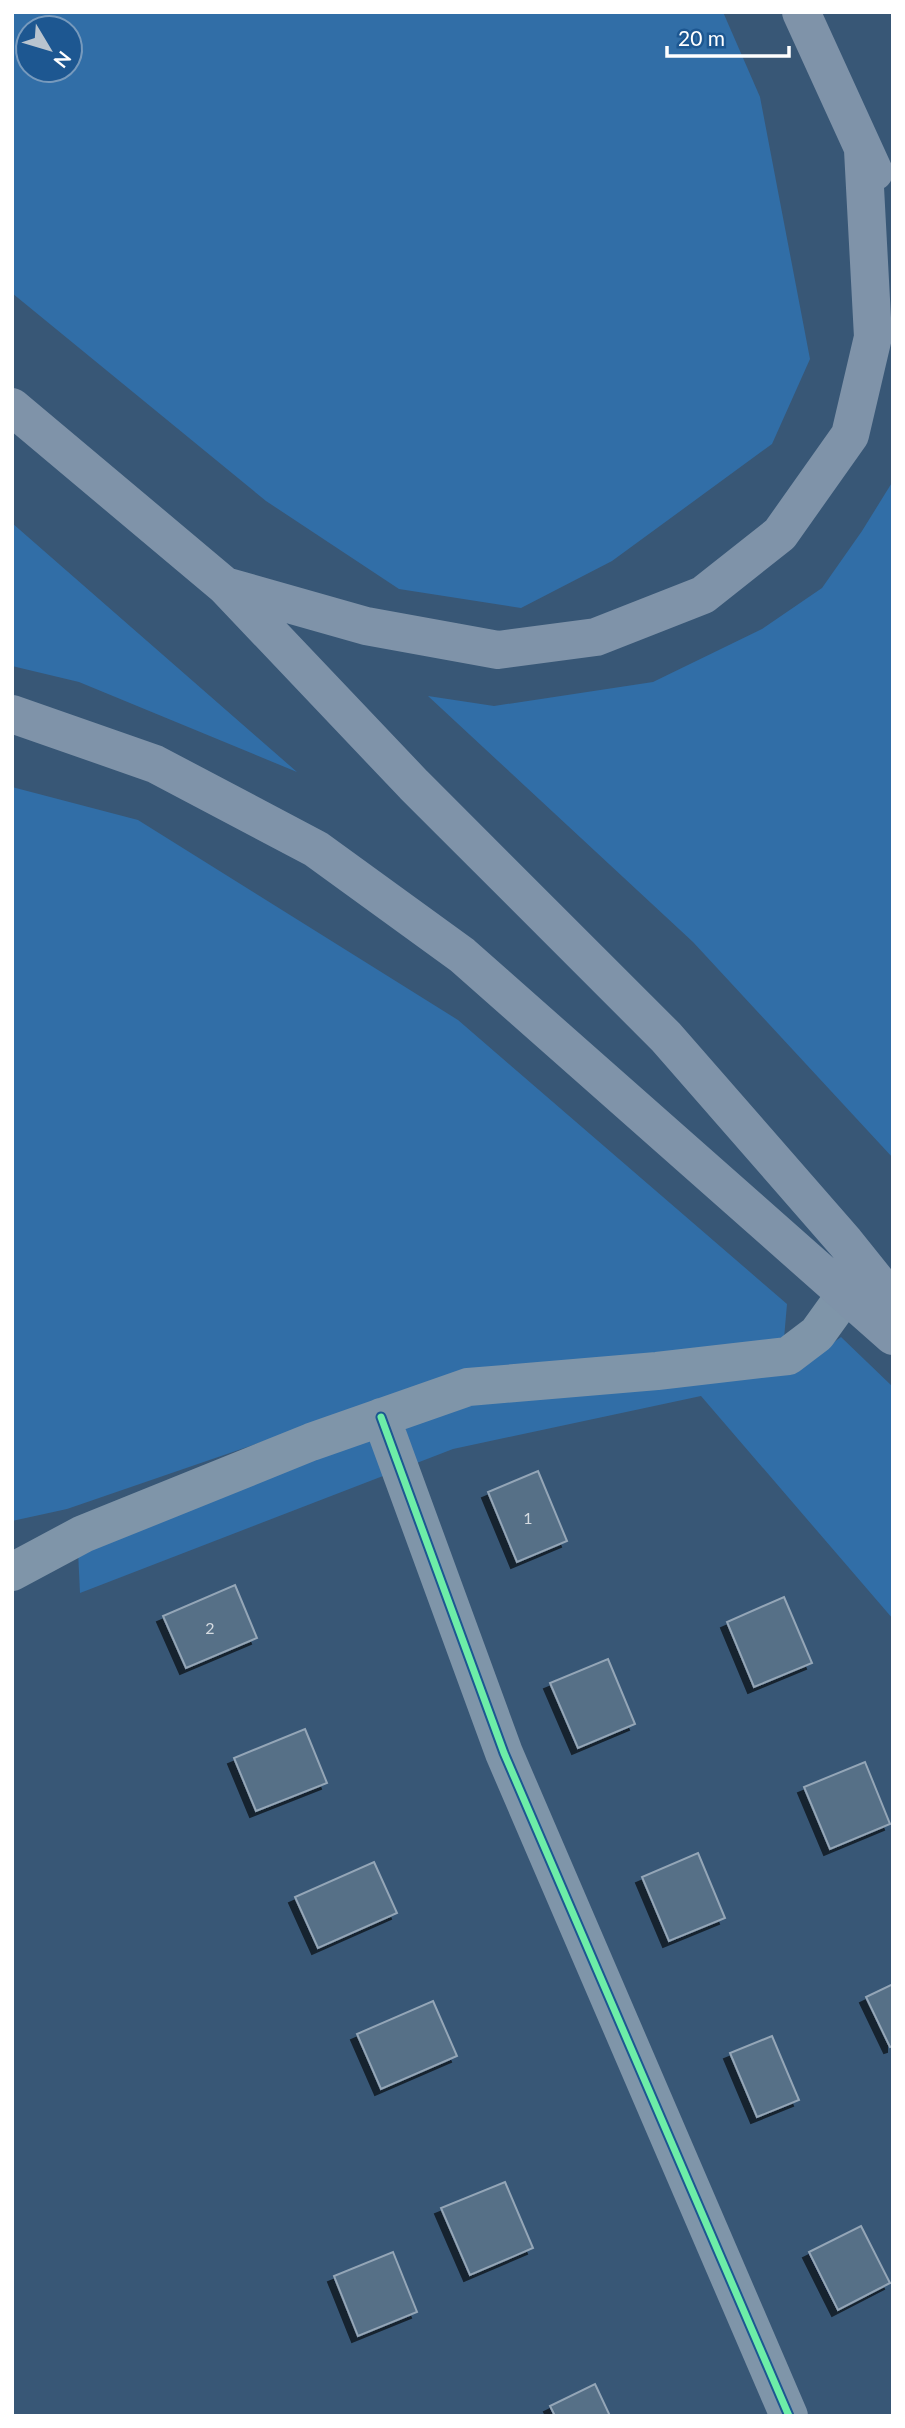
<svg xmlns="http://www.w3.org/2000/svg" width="905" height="2428" font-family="Lato,sans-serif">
<defs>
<filter id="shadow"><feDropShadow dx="-6" dy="6" stdDeviation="0" flood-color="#0009"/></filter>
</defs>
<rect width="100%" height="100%" fill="#385776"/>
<path fill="#316ea7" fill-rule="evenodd" d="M12,12H723L760,97L810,359L772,444L612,561L521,608L399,589L266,501L12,293ZM28,28H70V70H28Z
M893,481V1158L693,942L428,696L494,706L653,682L762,629L822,588L862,531Z
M12,523L297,772L79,682L12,666Z
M12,787L138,820L458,1020L787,1304L783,1350L456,1375L67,1509L12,1521Z
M841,1337L893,1387V1619L701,1396L453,1449L80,1593L78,1551L434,1408L818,1354Z"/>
<path fill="#566f87" stroke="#94a6b7" stroke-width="2" filter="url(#shadow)" d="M538,1471L567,1541L517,1562L488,1492Z
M235,1585L257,1638L186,1668L163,1616Z
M784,1597L812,1663L754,1687L727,1622Z
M608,1659L635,1724L578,1748L550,1683Z
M305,1729L327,1783L256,1811L234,1758Z
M865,1762L890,1824L830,1849L804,1787Z
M698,1853L725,1918L669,1941L642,1877Z
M374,1862L397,1913L318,1948L295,1897Z
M893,1984V2046L890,2047L866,1997Z
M433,2001L457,2056L381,2089L357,2034Z
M772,2036L799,2100L757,2117L730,2053Z
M505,2182L533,2248L470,2275L441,2208Z
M861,2226L890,2283L838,2310L809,2252Z
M393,2252L417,2312L358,2336L334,2276Z
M595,2384L610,2416H555L550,2406Z"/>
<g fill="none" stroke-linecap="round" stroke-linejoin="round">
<path stroke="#7f95a9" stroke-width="38" d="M381,1417L504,1753L789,2416
M12,1572L83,1534L311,1442L468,1387L657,1371L788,1356L817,1334L845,1295"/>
<path stroke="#7f93a9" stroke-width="38" d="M801,12L874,172
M12,407L225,586L414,785L666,1037L845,1242L893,1302
M225,586L366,626L498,650L596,637L703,595L780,534L850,435L873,337L863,150
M12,714L155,764L316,849L462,955L893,1336"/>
<g stroke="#1d5791" stroke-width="11">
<path id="cycleway" d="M381,1417L504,1753L789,2416"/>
</g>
<use href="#cycleway" stroke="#6deda7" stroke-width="7"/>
</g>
<g text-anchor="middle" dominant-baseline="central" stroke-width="6" stroke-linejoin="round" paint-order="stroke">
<g font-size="16" fill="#d5dbe1">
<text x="528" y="1517">1</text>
<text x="210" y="1627">2</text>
</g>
</g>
<rect width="905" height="2428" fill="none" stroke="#ffffff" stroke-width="28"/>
<g transform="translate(49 49) rotate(128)"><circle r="33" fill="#1d5791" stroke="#779abd" stroke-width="2"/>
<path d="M0-5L12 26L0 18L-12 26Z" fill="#b9c4cf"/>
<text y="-10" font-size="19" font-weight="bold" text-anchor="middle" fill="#ffffff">N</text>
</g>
<path d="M667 46v10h122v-10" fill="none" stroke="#ffffff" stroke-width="3.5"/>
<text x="678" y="46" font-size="21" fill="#ffffff" stroke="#1d5791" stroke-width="5" paint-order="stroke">20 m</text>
</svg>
